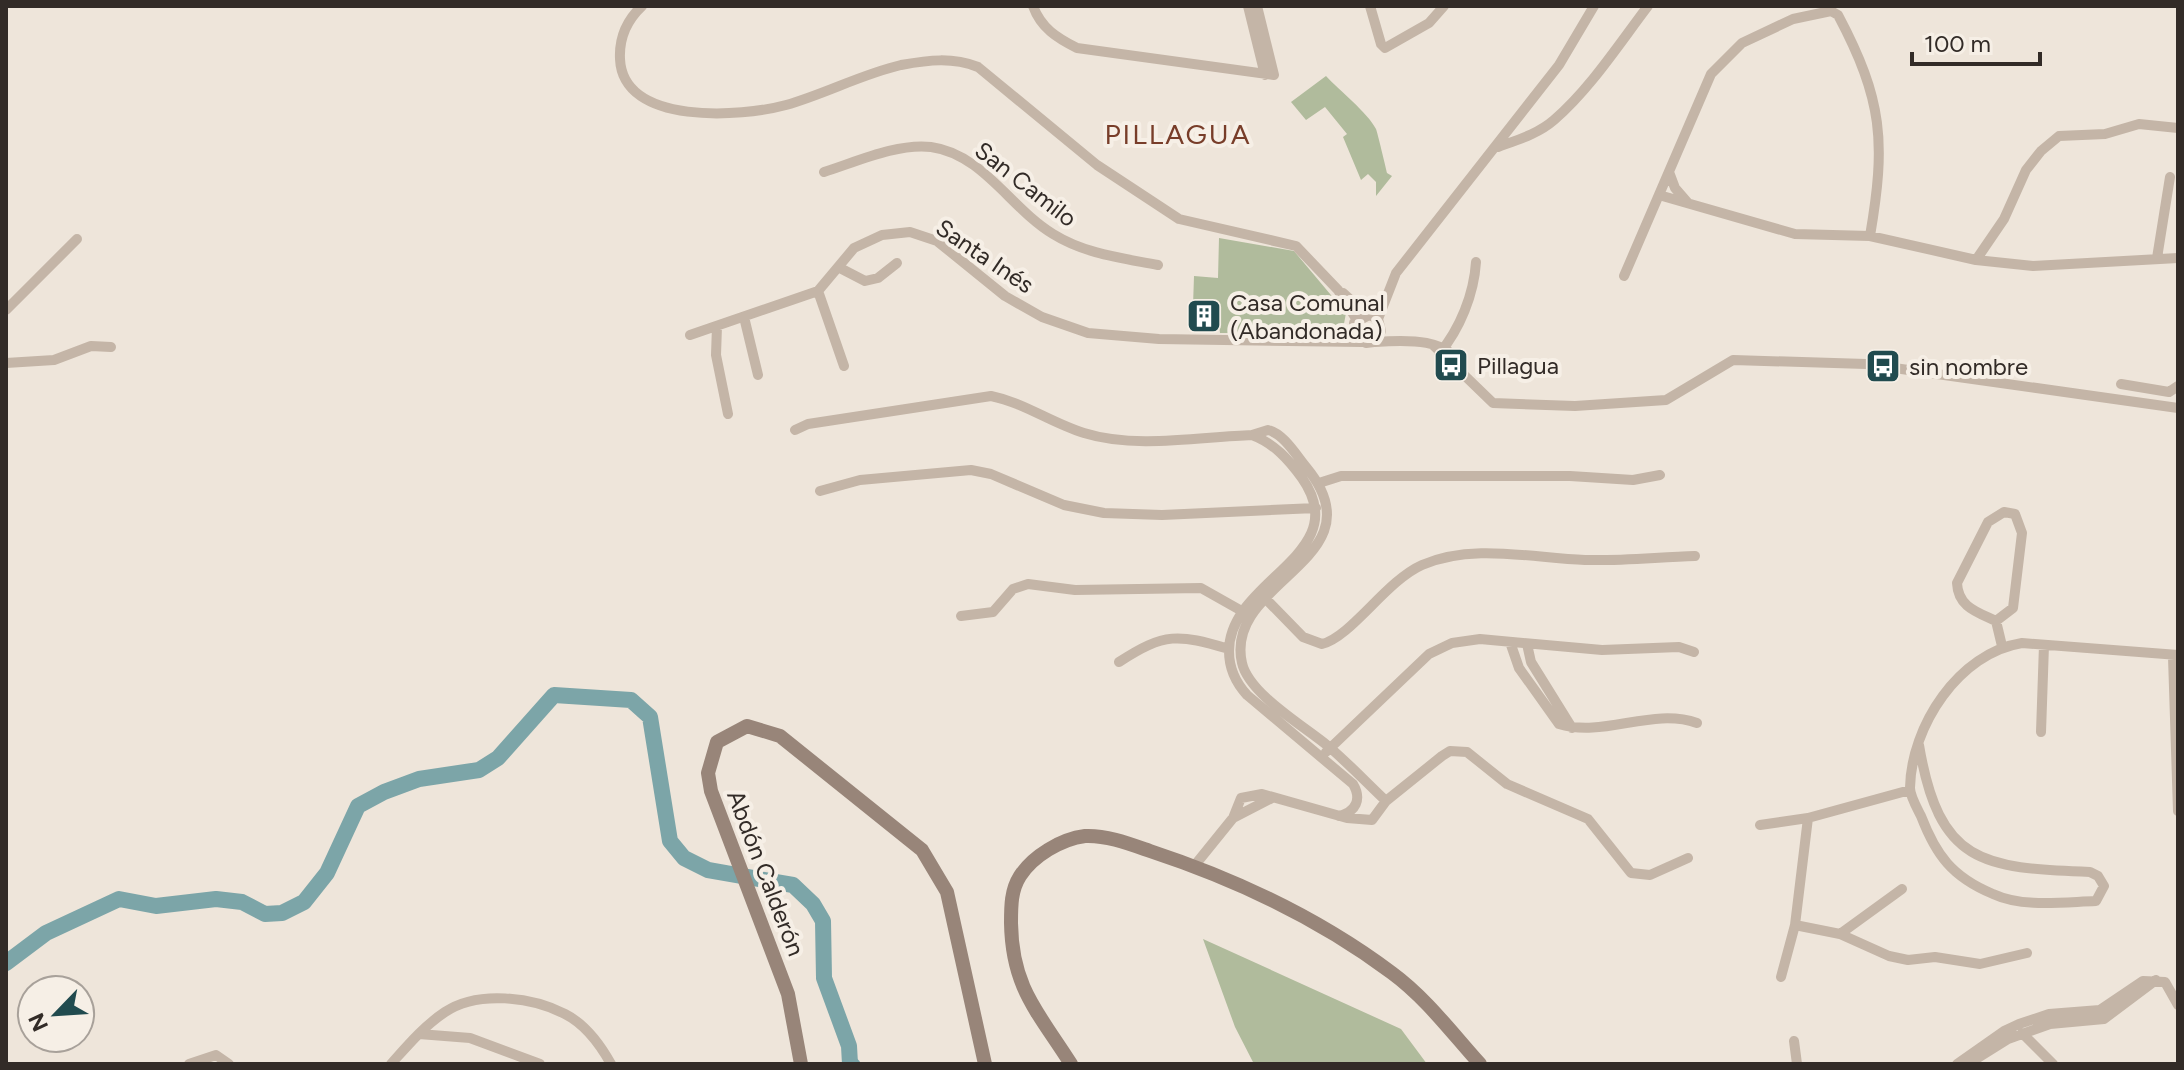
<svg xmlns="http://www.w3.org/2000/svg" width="2184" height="1070" font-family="Figtree,sans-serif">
<rect width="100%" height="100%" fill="#eee5da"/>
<path fill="#b0bb9c" d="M1326,76C1339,90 1368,113 1376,129C1377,131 1386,168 1387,173L1392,176L1376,196V182L1368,174L1361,180L1343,137L1347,134L1325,107L1306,120L1291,102Z
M1219,238L1294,251L1346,313L1343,329L1330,333H1220L1217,307L1193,306L1194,276L1218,278Z
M1203,939L1401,1029L1427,1064H1254L1235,1027Z"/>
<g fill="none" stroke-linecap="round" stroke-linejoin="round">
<path stroke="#7ca5a8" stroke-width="9" d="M850,1058L856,1064"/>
<path stroke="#7ca5a8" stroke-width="16" d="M6,963L46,933L119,899L156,906L216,899L242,902L265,914L282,913L304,902L327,873L358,806L384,792L419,779L479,770L498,758L554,695L631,700L650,717L670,841L684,858L708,870L793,885L813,904L823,921L824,978L849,1046L850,1064"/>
<path stroke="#c4b5a7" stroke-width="10" d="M642,6C626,21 619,38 620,59C623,126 742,117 786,105C825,94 862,74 901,65C929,60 952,57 978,67L1097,165L1179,219L1296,246L1338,290L1357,320
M1033,6C1041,28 1057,38 1077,48L1274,75L1257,6
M1248,6L1265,75
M1370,6L1381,44L1385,48L1429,23L1444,6
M1498,147C1517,140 1538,134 1554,120C1590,89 1619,44 1648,6
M824,172C856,162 897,143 931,147C983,154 1011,209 1053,234C1085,254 1122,258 1158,265
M1669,172L1675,188L1688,203
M1659,195L1795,234L1870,236L1976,260L2033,266L2178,258
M2157,258L2170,177
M1976,260L2004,219L2026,170L2041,151L2059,136L2105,134L2139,124L2178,128
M838,267L865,281L878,278L897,263
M1624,276L1711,74L1742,43L1793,19L1831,11L1838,15C1883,100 1886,142 1870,236
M818,291L844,366
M1343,293L1367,315
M6,310L77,239
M1369,315L1378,319L1381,331L1374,342L1366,343L1355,336L1354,323L1369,315L1382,299
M744,317L758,375
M1378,319L1396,273L1559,65L1594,6
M717,326L716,355L728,414
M690,335L818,291L854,248L882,235L910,232L937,241L1005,296L1042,317L1088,333L1159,339L1362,342
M1374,342C1403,340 1453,336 1463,372
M1433,345L1493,403L1575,406L1666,400L1733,360L1866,364L2178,408
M1439,354C1460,329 1474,294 1476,262
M6,363L54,360L91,346L111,347
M2121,384L2169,392L2178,386
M795,430L808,424L991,396C1025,403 1051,423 1084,433C1135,449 1199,437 1252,435C1274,443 1289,460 1302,478C1356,555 1229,579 1229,651C1229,668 1236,683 1247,695L1353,784C1362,799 1356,812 1339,816
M1252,435L1268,430C1284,434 1296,455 1306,467C1383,560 1223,580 1242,663C1249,694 1304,726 1328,746C1348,763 1367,783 1386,801
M1319,483L1341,476H1570L1633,480L1660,475
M820,491L860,480L971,470L991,474L1064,505L1104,513L1162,515L1316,508
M2004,512L2015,514L2022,533L2013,608L1996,621C1977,612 1958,607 1957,583L1988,522Z
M1263,596L1303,637L1322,644C1351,637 1386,581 1422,565C1472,543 1532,558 1585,560C1622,561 1659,557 1695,556
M961,616L993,612L1013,589L1028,584L1075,590L1201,588L1240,610
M1996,621L2002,646
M1510,642L1519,668L1559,724C1604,738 1652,707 1697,723
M1527,644L1531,662L1572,728
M2173,657L2178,811
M1119,662C1165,632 1178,634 1229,649
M2041,732L2044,645
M1919,745C1939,864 1982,868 2090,872L2098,876L2104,886L2096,901C2064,902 2023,908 1993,894C1952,877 1936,855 1921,816C1917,808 1910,796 1910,788C1911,726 1959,653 2022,643L2178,655
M1326,752L1429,654L1452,643L1480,639L1602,650L1679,647L1694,652
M1233,818L1272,798
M1760,825L1808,818L1910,790
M1195,865L1233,818L1241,798L1262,794L1347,818L1372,820L1386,801L1442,756L1450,751L1467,752L1507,784L1588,819L1631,873L1650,875L1688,858
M1795,925L1840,934L1889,956L1908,960L1935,957L1980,964L2027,953
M1840,934L1902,889
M1781,977L1795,925L1808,818
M2022,1033L2053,1064
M419,1034L470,1038L540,1064
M1794,1041L1797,1064
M189,1064L216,1055L229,1064
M391,1064C408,1045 424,1026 445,1012C478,990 532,997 565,1014C585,1024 601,1046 611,1064
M1957,1064L2004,1031L2019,1024L2049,1014L2100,1010L2143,981L2165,982L2178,1005
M1968,1064L2008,1039L2050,1024L2104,1019L2156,980"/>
<path stroke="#988579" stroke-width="14" d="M801,1064L788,994L711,791L708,773L717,742L747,726L780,736L922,850L947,892L985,1064
M1071,1064C1038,1012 1012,988 1011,923C1011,906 1011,890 1020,876C1033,856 1061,839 1085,836C1107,835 1130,844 1150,851C1235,879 1320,919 1392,973C1426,998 1452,1033 1480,1064"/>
</g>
<defs>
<g id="building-square" transform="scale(1.8)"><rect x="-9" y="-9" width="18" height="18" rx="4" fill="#214b4f" stroke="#f6efe6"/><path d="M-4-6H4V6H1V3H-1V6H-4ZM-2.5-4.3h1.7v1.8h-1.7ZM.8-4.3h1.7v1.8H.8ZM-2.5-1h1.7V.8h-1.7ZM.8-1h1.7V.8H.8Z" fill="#fff"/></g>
<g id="bus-square" transform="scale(1.8)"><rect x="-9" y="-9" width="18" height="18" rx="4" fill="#214b4f" stroke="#f6efe6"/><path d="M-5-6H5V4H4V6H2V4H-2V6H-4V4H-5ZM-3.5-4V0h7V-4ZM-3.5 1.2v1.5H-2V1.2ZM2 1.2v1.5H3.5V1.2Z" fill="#fff"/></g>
</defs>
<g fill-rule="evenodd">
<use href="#building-square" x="1204" y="316"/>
<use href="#bus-square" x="1451" y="365"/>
<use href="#bus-square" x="1883" y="366"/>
</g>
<g text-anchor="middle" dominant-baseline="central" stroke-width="8" stroke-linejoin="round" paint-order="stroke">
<g font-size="24" fill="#322b27" stroke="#f6efe6">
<text transform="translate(1026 184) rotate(38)">San Camilo</text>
<text transform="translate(985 256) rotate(34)">Santa Inés</text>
<text transform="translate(766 873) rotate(69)">Abdón Calderón</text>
</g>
<g font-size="24" fill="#322b27" stroke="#f6efe6" text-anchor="start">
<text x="1230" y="302">Casa Comunal<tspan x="1230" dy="28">(Abandonada)</tspan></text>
<text x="1477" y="365">Pillagua</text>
<text x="1909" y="366">sin nombre</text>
</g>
<g font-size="28" letter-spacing="2" fill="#783d29" stroke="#f6efe6">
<text x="1178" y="134">PILLAGUA</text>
</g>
</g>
<rect width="2184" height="1070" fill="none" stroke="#322b27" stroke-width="16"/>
<g transform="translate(56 1014) rotate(245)"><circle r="38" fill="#f6efe6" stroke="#a8a19a" stroke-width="2"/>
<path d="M0-6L14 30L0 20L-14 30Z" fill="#214b4f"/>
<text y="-12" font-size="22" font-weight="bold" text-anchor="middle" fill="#322b27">N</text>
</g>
<path d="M1912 52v12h128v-12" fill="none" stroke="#322b27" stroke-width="4"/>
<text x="1924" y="52" font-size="24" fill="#322b27" stroke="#f6efe6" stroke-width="6" paint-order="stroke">100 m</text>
</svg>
